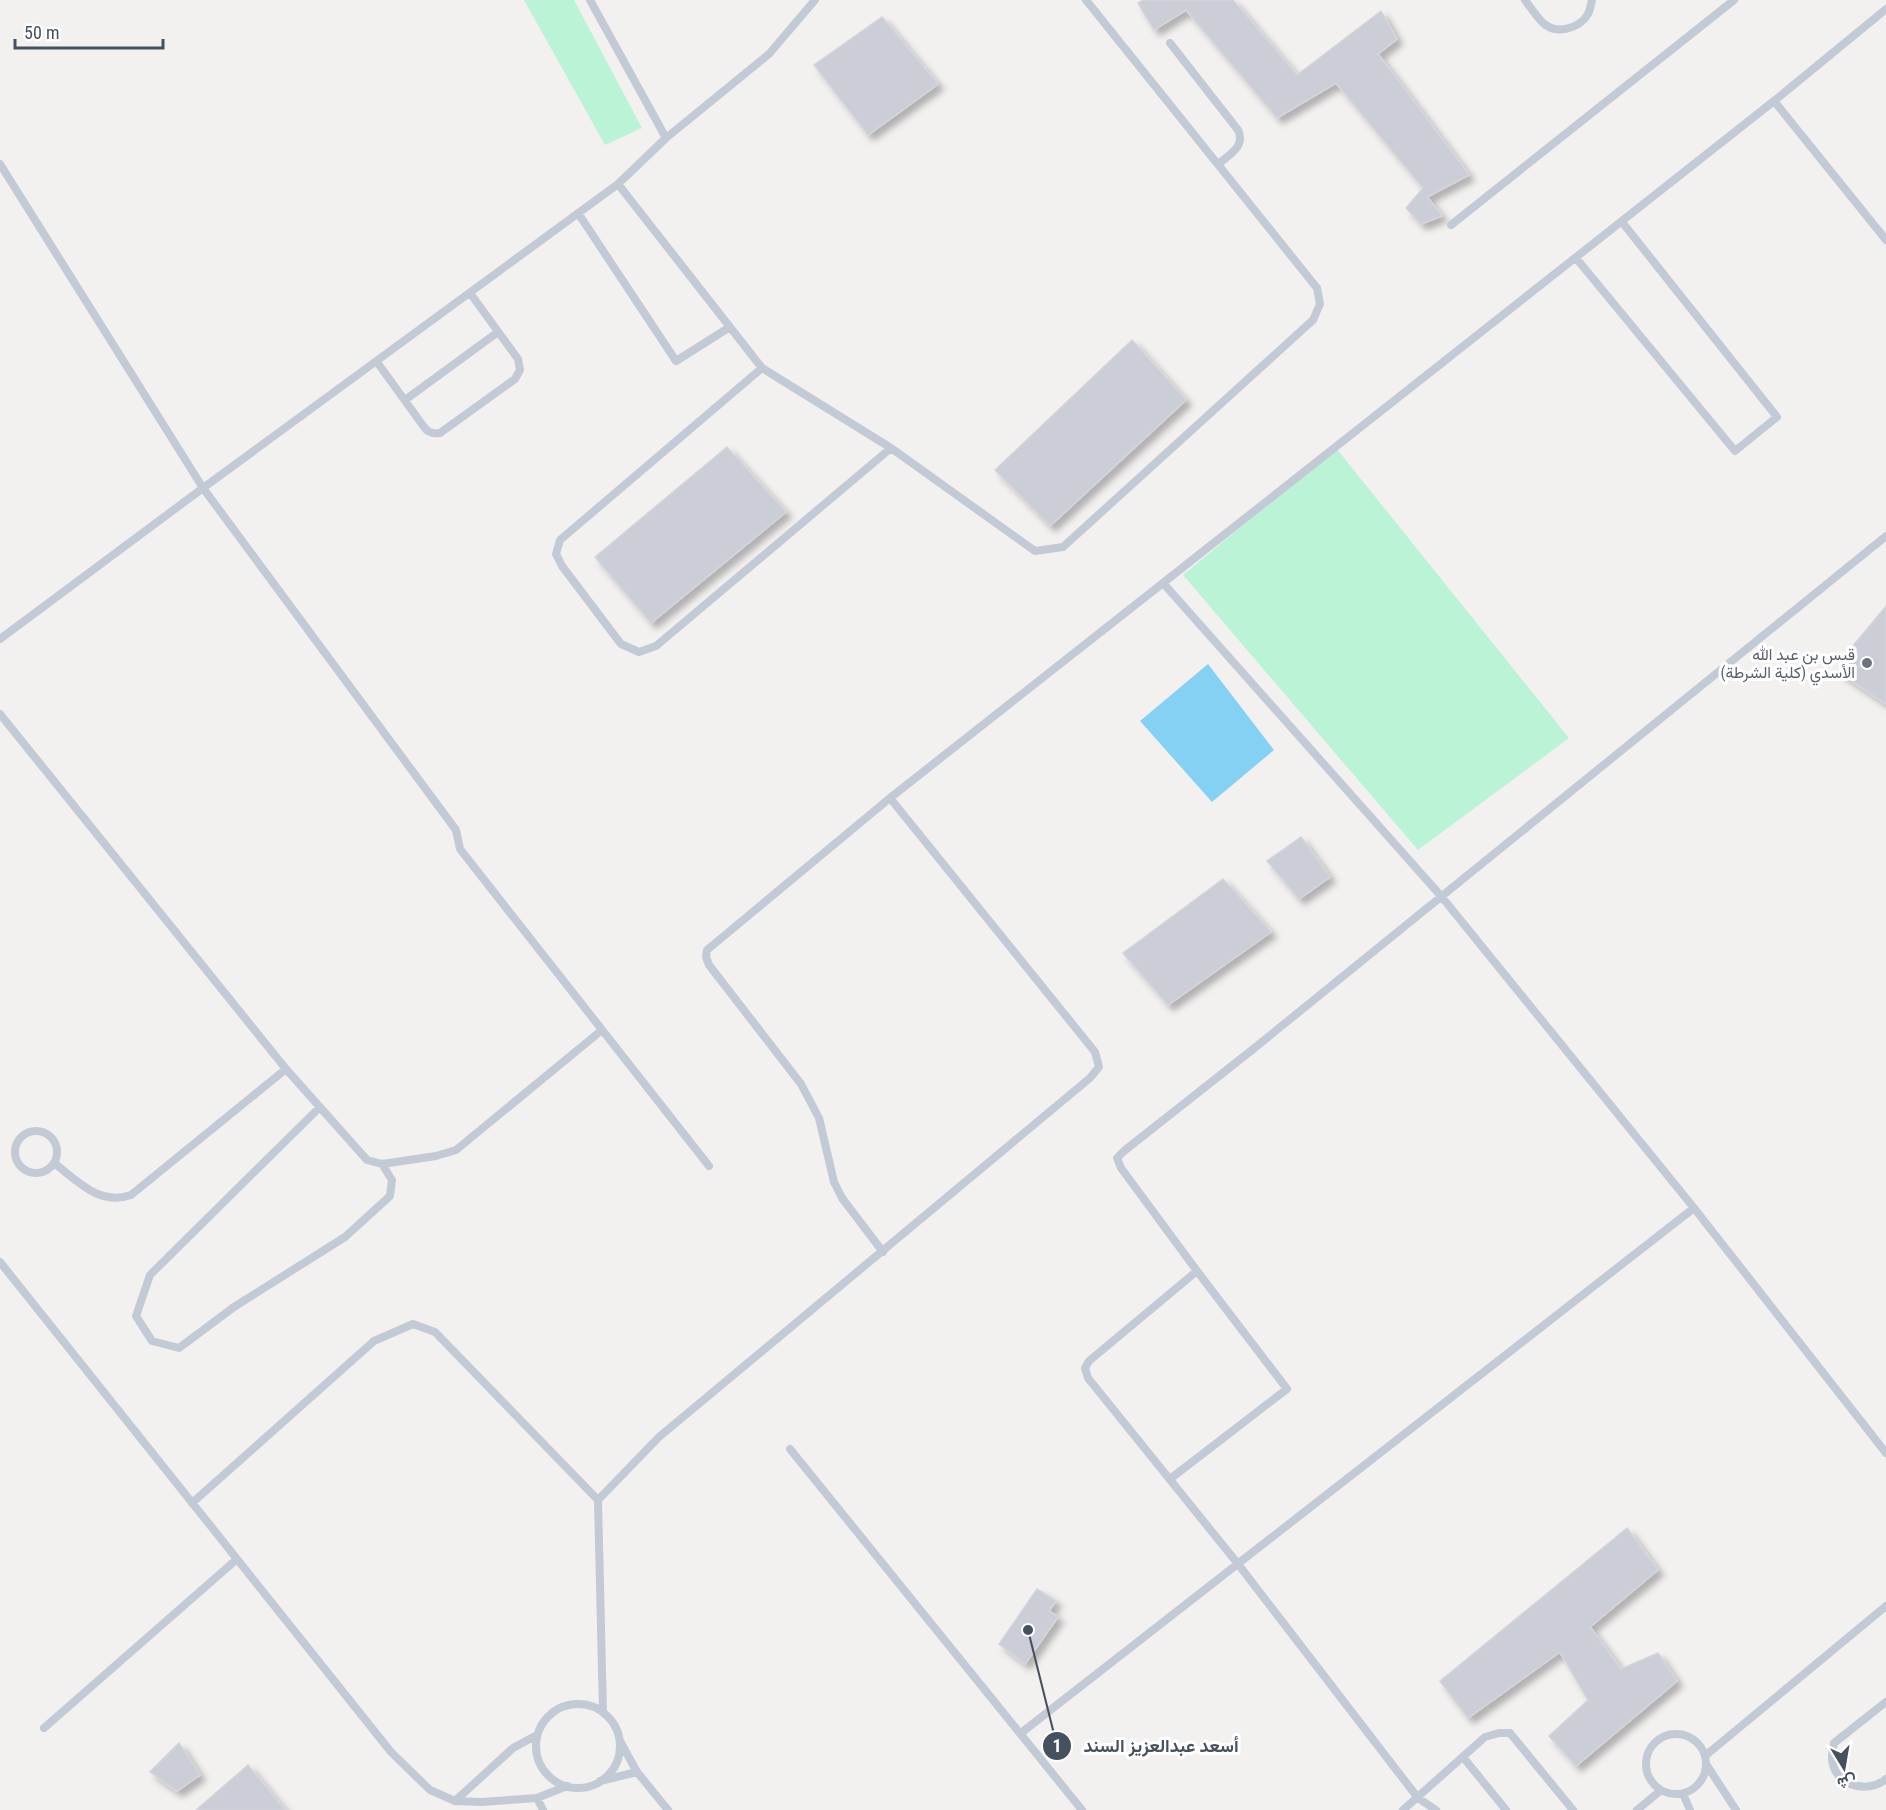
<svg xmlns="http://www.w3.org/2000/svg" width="1886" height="1810" font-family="'Roboto Condensed',Vazirmatn,sans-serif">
<defs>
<filter id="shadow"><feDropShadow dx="5.5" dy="5.5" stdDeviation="3" flood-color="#0004"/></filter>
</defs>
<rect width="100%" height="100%" fill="#f3f0f0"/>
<path fill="#bbf3d7" d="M524,0H574L642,128L605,145Z
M1336,448L1569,738L1418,850L1183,575Z"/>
<path fill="#85d1f3" d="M1208,664L1274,750L1212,802L1140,721Z"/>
<path fill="#cbced6" stroke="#d3d5dc" stroke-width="1.5" filter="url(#shadow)" d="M1143,0H1233L1297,75L1381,11L1397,39L1378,54L1469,175L1427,197L1442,216L1421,224L1406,208L1423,188L1336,83L1277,118L1186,10L1154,30L1138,3Z
M882,17L938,84L868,135L814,65Z
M1132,340L1186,400L1050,526L995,470Z
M727,447L786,512L651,623L595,557Z
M1886,606V704L1840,673L1858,652L1852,647Z
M1301,837L1330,877L1299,899L1267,861Z
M1223,879L1271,932L1168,1005L1123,953Z
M1627,1528L1658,1570L1590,1627L1621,1669L1658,1653L1677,1681L1576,1766L1549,1736L1588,1700L1560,1652L1468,1718L1440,1681Z
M1037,1589L1056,1601L1049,1611L1058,1617L1025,1664L999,1644Z
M179,1743L200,1775L177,1791L150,1772Z
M248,1765L285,1810H196Z"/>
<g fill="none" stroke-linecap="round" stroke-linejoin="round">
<path stroke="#c2cad6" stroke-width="8" d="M590,0L666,138
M1525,0C1530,7 1536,16 1543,23C1556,35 1579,29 1588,14C1590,10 1591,4 1592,0
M1170,43L1238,130C1246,146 1229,155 1218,164
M1774,101L1886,9
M0,164L203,488L456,830L460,849L709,1166
M618,184L762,368L891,448L1035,551L1063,547L1313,320L1320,304L1317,288L1086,0
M578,213L676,361L730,327
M1451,225L1734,0
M1576,258L1735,451L1777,417L1622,222
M377,362L424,427C428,433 433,434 440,433L515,379L520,370L518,359L470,293
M762,368L560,540L556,554L562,566L621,644L639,652L656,646L891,448
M405,400L498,332
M1163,583L1774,101L1886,240
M0,639L203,488L618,184L666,138L769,54L815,0
M0,714L286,1069L367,1160L382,1164L436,1156L456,1150L602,1030
M320,1107L150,1275L136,1316L152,1341L179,1348L234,1307L345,1237L390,1196L392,1180L382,1164
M15 1152a21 21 0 1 1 42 0a21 21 0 1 1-42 0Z
M54,1163C78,1181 99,1206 131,1195L286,1069
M883,1252L842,1198L834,1182L819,1118L801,1084L709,965L706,957L707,950L890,798L1163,583L1441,896L1694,1208L1886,1453
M0,1262L391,1752L430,1790L455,1801L482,1802L537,1798L567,1786
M1197,1271L1089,1361L1085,1368L1088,1378L1238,1564L1418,1798L1436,1810
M790,1449L1082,1810
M1170,1479L1287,1389L1197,1271L1121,1168L1117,1158L1124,1151L1252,1050L1886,536
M598,1500L659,1437L1090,1078L1099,1067L1095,1052L890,798
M192,1503L374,1341L413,1324L435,1332L598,1500L603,1712
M1886,1702L1834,1743C1833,1748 1832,1753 1832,1758C1833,1785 1867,1795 1886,1779
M536 1746a42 42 0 1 1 84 0a42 42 0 1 1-84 0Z
M44,1728L237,1559
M1021,1733L1694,1208
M1646 1764a30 30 0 1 1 60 0a30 30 0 1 1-60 0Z
M620,1741L637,1772L668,1810
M1705,1756L1886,1606
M1463,1757L1506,1810
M1706,1764L1736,1810
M600,1781L637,1772
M1683,1794L1690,1810
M537,1798L543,1810
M455,1801L513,1748L537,1735
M1403,1810L1485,1737L1499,1733H1510L1573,1810
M1637,1810L1660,1791"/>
</g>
<circle fill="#6b7280" stroke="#fff" stroke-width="2" cx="1867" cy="663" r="6"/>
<g text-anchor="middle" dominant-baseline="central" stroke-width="6" stroke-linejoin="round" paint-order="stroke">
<g font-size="16" fill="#5b616d" stroke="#fff" text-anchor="end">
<text x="1855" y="654">قيس بن عبد الله<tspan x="1855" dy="18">الأسدي (كلية الشرطة)</tspan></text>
</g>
</g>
<path fill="none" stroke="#46515f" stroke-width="2" d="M1028 1630L1057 1746"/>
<g fill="#46515f" stroke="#fff" stroke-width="2">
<circle cx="1028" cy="1630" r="6"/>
<circle cx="1057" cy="1746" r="15"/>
</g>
<g font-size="18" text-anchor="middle" font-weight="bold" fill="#fff">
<text x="1057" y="1752">1</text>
</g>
<g font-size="18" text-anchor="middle" font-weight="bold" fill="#46515f" stroke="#fff" stroke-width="6" stroke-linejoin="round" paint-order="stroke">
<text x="1161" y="1752">أسعد عبدالعزيز السند</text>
</g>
<g transform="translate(1844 1768) rotate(169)" stroke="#ffffff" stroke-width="4.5" paint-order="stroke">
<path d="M0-4.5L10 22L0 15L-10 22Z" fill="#46515f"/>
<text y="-9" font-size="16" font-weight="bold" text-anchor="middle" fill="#46515f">ش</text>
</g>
<path d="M15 39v9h148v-9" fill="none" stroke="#46515f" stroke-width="3"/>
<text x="24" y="39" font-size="18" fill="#46515f" stroke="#ffffff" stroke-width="4.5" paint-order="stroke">50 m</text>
</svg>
